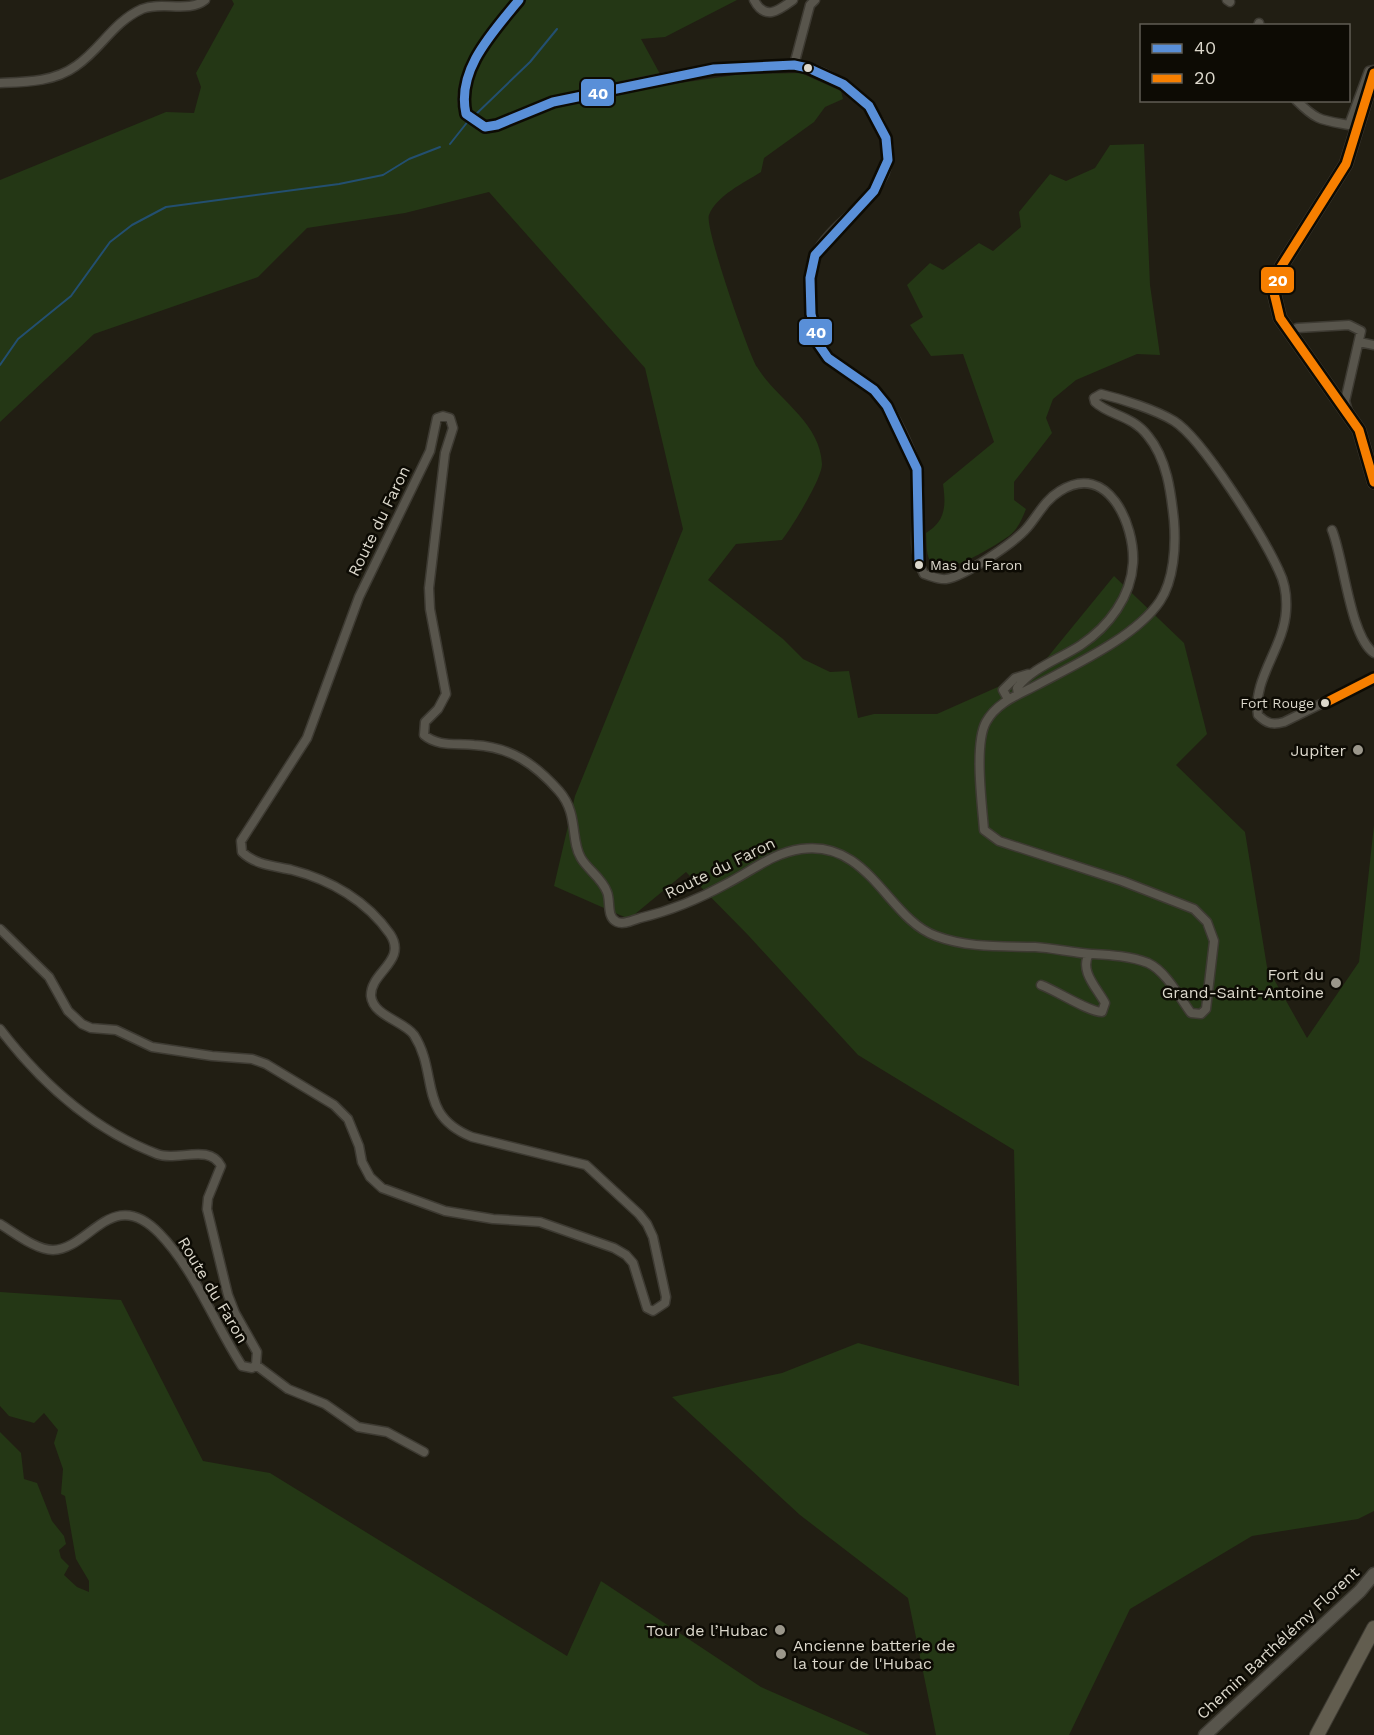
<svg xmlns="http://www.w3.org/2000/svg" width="1374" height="1735" font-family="'Work Sans',sans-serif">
<rect width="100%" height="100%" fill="#211e13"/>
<path fill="#243715" d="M232,0H737L665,37L641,39L666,85L742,74L801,73L841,91L843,99L825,107L814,122L764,158L761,172C744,183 717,195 709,215C704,226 748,352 757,367C777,400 820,421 822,464C822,479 792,527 782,540L736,544L708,580L783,639L803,659L830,672L849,671L858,718L874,714H937L1038,669L1114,576L1184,643L1207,734L1176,765L1245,832L1267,967L1307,1038L1359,962L1374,825V1511L1358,1519L1252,1536L1130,1609L1069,1735H936L908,1598L800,1515L672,1397L782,1373L858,1343L1019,1386L1014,1150L858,1055L748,935L686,872L629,919L554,886L575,796L683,529L645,368L489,192L405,213L307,228L258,277L94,334L0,422V180L166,112L194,113L201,87L196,73L234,4Z
M1144,144L1150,285L1160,355L1137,354L1076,380L1053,399L1046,418L1052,433L1014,482V500L1026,509C1022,519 1018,529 1009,536C996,545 946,577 933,565C925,556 927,544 926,533C946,521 946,505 943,484L994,442L963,354L931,356L910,325L923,317L907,285L930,263L943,270L979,243L993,251L1021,227L1019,212L1050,174L1066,181L1095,168L1110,145Z
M0,1292L121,1300L203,1461L270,1473L567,1656L601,1581L761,1687L870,1735H0V1432L21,1453L24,1479L37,1483L52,1521L64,1536L66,1544L59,1550L61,1558L69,1566L64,1575L77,1587L89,1592V1581L76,1559L65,1496L61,1494L63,1469L54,1443L58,1430L44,1413L34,1423L9,1416L0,1406Z"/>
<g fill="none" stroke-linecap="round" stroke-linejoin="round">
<path stroke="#234f70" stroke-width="2" d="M473,117L530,62L557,29
M450,144L469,120
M0,365L18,339L71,296L110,242L132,225L166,207L339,184L383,175L409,159L440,147"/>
<g stroke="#3d3a32" stroke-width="11">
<path id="street" d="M519,0C499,25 450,80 466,114L485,127C509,126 533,108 556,102C633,83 711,65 790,65C815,65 839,80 858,96C870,106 879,119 885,134C905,191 835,214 815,255C807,272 810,298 812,316C818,376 863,367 888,406C897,421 914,455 917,471C924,504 907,544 924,574C931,576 939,580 946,579C964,577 1015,542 1027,528C1038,515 1045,500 1060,491C1108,461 1135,525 1133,563C1131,597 1109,626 1081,645C1060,659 1033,667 1017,688L1018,694
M754,0C765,21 778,11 793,0
M1227,0L1230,2
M1258,26L1259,23
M794,65L810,5L815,0
M0,83C26,82 54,82 76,66C101,49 113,22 142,9C162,1 189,13 205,0
M1296,100C1317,121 1321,120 1349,125L1369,71L1374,70
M1290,332L1297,328L1349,325L1361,331L1345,401L1347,408
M1359,342L1374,345
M1332,530C1344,559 1350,637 1374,653
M1008,699L1003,690L1015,678L1028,674
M0,929L49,977L68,1011L82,1024L91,1028L116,1030L152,1047L212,1056L252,1059L266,1064L334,1105L348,1119L359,1146L362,1162L370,1177L382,1188L445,1211L493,1219L540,1222L614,1248L626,1255L633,1263L647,1308L653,1311L665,1303L666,1297L653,1237L647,1224L639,1214L586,1165L472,1137C417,1115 439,1074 414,1035C404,1021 373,1016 371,996C370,972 408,961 390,934C367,901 331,880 292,870C275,866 255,865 242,852L241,841L307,738L359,597L430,451L437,418L443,416L450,418L453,428L445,453L429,588L430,609L446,694L438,709L425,722L424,735C438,747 457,743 474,745C511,747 535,764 559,791C579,814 570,840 581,858C588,870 602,878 607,892C611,901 606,917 617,922C624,925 633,920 640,918C670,911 701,898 728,883C753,870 773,853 801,849C869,839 888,919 936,936C968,948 1001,946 1035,947C1054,948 1073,953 1092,954C1110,955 1130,956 1148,963C1166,971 1180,998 1191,1013L1201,1014L1206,1009L1214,941L1207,922L1194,909L1122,881L999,841L984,830C982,804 974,744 986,722C997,702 1018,695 1037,685C1074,665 1136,637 1160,601C1174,580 1176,546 1174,521C1171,492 1167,459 1148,436C1132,415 1110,416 1095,402L1094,398L1101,394C1122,399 1156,410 1174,421C1203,439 1264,538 1279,571C1285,583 1287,597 1286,611C1284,647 1252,680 1258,715C1267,724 1273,725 1284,722L1374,678
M1041,985C1057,991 1089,1012 1102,1012L1105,1003C1097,988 1079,971 1089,954
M0,1029C42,1084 92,1129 157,1154C177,1162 209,1143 221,1166L208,1198L207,1209L228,1295L235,1313L257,1352L256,1365L252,1368L242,1366C214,1323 195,1270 159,1233C112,1185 90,1249 53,1250C36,1250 15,1233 0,1224
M256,1365L288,1389L325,1404L358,1427L387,1432L424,1452"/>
</g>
<g stroke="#3d3a32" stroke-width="15">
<path id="secondary" d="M1374,73L1346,164L1281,267L1274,293L1280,318L1359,430L1374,482
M1205,1735L1360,1591L1374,1574"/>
</g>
<g stroke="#3d3a32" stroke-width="16">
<path id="primary" d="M1317,1735L1374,1628"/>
</g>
<use href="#street" stroke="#58554c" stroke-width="8"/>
<use href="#secondary" stroke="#58554c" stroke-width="12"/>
<use href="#primary" stroke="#625d4f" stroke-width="14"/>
<g stroke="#0d0b04" stroke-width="14">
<path id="bus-1" d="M519,0C493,32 456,70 466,114L485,127L497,125L553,102L714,69L794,65L808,68L843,84L869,106L886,138L888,160L874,191L815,255L810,278L811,314L819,345L828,358L874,390L887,406L917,469L919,565"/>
</g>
<g stroke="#0d0b04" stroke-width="14">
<path id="bus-2" d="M1374,73L1346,164L1281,267L1274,293L1280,318L1359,430L1374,482
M1325,703L1374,678"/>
</g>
<use href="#bus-1" stroke="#598fd8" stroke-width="9"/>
<use href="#bus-2" stroke="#f77f00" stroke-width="9"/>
</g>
<g fill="#dcd8cc" stroke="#0d0b04" stroke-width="2">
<circle cx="808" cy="68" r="5"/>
<circle cx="919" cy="565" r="5"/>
<circle cx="1325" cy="703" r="5"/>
</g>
<g fill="#9b978b" stroke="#0d0b04" stroke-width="2">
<circle cx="1358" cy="750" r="6"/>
<circle cx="1336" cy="983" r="6"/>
<circle cx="780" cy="1630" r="6"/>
<circle cx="781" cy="1654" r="6"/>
</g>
<g text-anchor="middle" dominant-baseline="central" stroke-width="5" stroke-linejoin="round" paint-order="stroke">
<g font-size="14" fill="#dcd8cc" stroke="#0d0b04" text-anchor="start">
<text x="930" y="565">Mas du Faron</text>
<text x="1314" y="703" text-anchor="end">Fort Rouge</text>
</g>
<g font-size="16" fill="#dcd8cc" stroke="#0d0b04">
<text transform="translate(379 521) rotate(-64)">Route du Faron</text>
<text transform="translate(720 868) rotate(-26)">Route du Faron</text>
<text transform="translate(213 1290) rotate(59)">Route du Faron</text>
<text transform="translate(1278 1643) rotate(-43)">Chemin Barthélémy Florent</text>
</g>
<g font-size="16" fill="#dcd8cc" stroke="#0d0b04" text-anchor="end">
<text x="1346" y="750">Jupiter</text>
<text x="1324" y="974">Fort du<tspan x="1324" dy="18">Grand-Saint-Antoine</tspan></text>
<text x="768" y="1630">Tour de l’Hubac</text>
<text x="793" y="1645" text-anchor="start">Ancienne batterie de<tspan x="793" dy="18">la tour de l'Hubac</tspan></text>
</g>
</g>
<g stroke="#0d0b04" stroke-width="2">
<rect x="580" y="78" width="35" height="29" rx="6" fill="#598fd8"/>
<rect x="1260" y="266" width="35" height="28" rx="6" fill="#f77f00"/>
<rect x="798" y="318" width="35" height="28" rx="6" fill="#598fd8"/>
</g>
<g font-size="16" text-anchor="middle" font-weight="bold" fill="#fff">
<text x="598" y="99">40</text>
<text x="1278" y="286">20</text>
<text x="816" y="338">40</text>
</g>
<rect x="1140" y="24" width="210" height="78" fill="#0d0b04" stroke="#605d54" stroke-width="1.5"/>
<rect x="1152" y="44" width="30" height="9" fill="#598fd8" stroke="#605d54" stroke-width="1.5"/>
<text x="1194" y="54" font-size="18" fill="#dcd8cc">40</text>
<rect x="1152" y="74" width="30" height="9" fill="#f77f00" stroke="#605d54" stroke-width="1.5"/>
<text x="1194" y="84" font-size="18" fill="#dcd8cc">20</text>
</svg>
